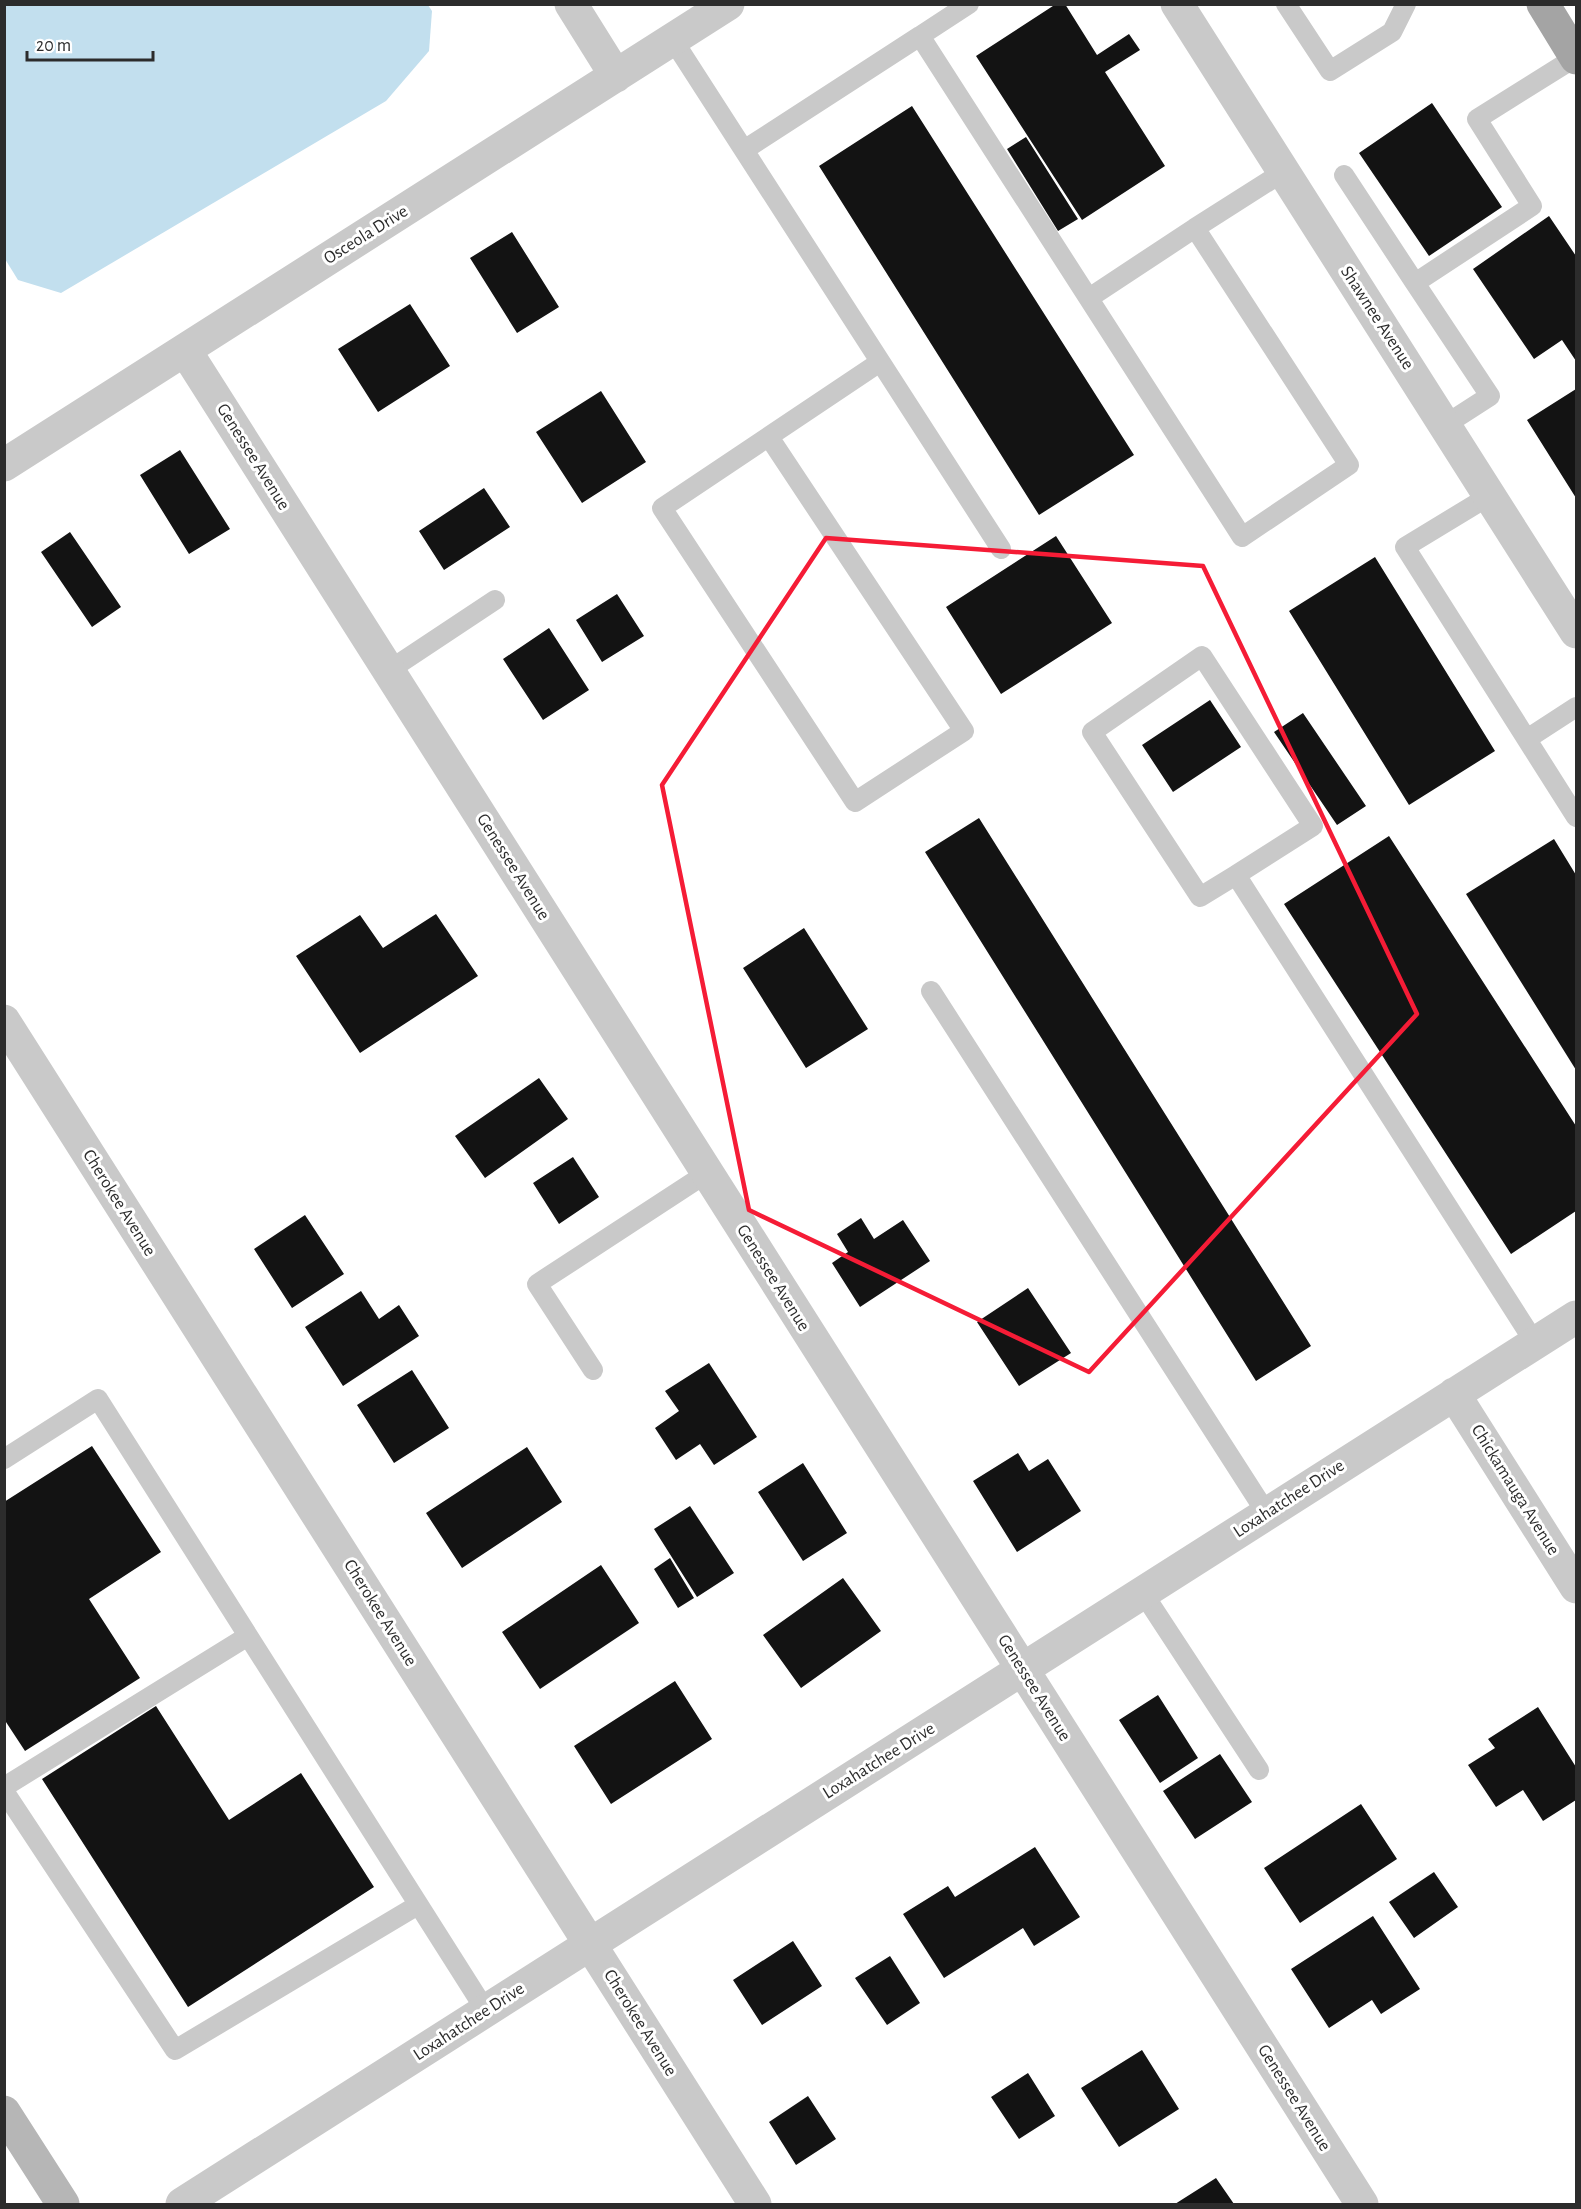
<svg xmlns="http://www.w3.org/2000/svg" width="1581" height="2209" font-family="'Alegreya Sans',sans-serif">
<rect width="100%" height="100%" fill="#fff"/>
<path fill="#c2dfee" d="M428,5L432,11L429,51L386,101L61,293L18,280L5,259V5Z"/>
<path fill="#131313" d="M1056,4H1065L1097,55L1129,34L1140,50L1105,72L1165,166L1082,220L976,56Z
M1432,103L1502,207L1429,256L1359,153Z
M912,106L1134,455L1039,515L819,166Z
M1026,137L1078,219L1058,231L1007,149Z
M1549,216L1576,256V361L1562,340L1534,359L1473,269Z
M512,232L559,307L517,333L470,258Z
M410,304L450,366L378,412L338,349Z
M1576,389V498L1527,420Z
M601,391L646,462L582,503L536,432Z
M180,450L230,529L189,554L140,475Z
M484,488L510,527L444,570L419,531Z
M70,532L121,607L92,627L41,552Z
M1056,536L1112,623L1001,694L946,607Z
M1375,557L1495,751L1409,805L1289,611Z
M617,594L644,636L602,662L576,620Z
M549,628L589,690L543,720L503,659Z
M1210,700L1241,747L1173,792L1142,745Z
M1303,713L1366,806L1337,825L1274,732Z
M979,818L1311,1346L1256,1381L925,852Z
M1389,836L1576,1126V1211L1511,1254L1284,904Z
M1554,839L1576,875V1070L1466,894Z
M436,914L478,976L360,1053L296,956L360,915L383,948Z
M804,928L868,1029L806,1068L743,968Z
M539,1078L568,1119L485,1178L455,1136Z
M573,1157L599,1197L559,1224L533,1183Z
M305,1215L344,1274L292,1308L254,1249Z
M861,1218L874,1239L903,1220L930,1261L860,1307L832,1263L848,1252L837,1234Z
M1028,1288L1071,1353L1019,1386L977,1322Z
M361,1291L379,1319L399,1305L419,1336L343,1386L305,1327Z
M709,1363L757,1437L714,1465L700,1444L676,1460L655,1428L679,1411L665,1391Z
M412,1370L449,1428L394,1463L357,1405Z
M92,1446L161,1552L89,1599L140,1678L25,1751L4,1719V1502Z
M527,1447L562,1502L462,1568L426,1513Z
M1018,1453L1029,1471L1048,1459L1081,1511L1017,1552L973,1481Z
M803,1463L847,1533L803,1561L758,1492Z
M690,1506L734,1573L697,1597L654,1529Z
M670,1558L694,1598L678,1608L654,1569Z
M601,1565L639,1623L540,1689L502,1632Z
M843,1578L881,1631L801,1688L763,1635Z
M675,1681L712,1739L611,1804L574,1746Z
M1158,1695L1198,1758L1160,1783L1119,1720Z
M156,1706L229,1820L301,1773L374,1887L188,2007L42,1779Z
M1538,1707L1576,1767V1800L1543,1821L1523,1790L1496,1807L1468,1765L1495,1748L1488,1739Z
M1220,1754L1252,1802L1195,1839L1163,1791Z
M1361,1804L1397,1859L1300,1923L1264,1868Z
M1035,1847L1080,1917L1034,1946L1023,1928L944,1978L903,1914L948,1886L955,1897Z
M1434,1872L1458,1907L1414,1938L1389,1902Z
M1373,1916L1420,1989L1381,2014L1372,2000L1329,2028L1291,1969Z
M793,1941L822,1986L762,2025L733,1980Z
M890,1956L920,2003L887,2025L855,1978Z
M1142,2050L1179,2109L1119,2147L1081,2088Z
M1028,2073L1055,2116L1019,2139L991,2097Z
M808,2096L836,2139L796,2165L769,2122Z
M1216,2178L1234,2204H1175Z"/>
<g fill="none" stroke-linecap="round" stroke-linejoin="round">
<path stroke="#c9c9c9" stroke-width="20" d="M969,4L920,36L1242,537L1349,465L1195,228L1283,172
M1286,4L1330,71L1392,32L1406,4
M673,40L1001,549
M744,150L920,36
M1344,175L1415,283
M1089,298L1195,228
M1445,425L1490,396L1415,283L1532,206L1477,119L1576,57
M769,437L964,731L855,802L662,508L880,362
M1489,496L1405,547L1576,817
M388,671L495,600
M1527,739L1576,707
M1236,875L1200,897L1092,732L1202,656L1313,826L1236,875L1535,1343
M931,991L1267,1514
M593,1370L537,1284L707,1173
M4,1459L98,1399L486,2011
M1143,1593L1259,1770
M4,1787L248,1636
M4,1791L175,2050L418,1905"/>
<path stroke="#c9c9c9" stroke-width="33" d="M571,4L616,76
M1177,4L1576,632
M185,350L1362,2204
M4,465L728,4
M4,1021L755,2204
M1454,1394L1576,1587
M182,2204L1576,1317"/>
<path stroke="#b6b6b6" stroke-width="33" d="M4,2112L63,2204"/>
<path stroke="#a4a4a4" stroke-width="33" d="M1543,4L1576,58"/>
</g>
<path fill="none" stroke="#f51c36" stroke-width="4.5" stroke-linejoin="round" d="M826,538L1203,566L1417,1014L1089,1372L749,1210L662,785Z"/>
<g text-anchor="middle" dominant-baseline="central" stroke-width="6" stroke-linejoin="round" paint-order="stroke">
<g font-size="18" fill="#2c2c2c" stroke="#fff">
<text transform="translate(366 235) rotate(-32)">Osceola Drive</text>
<text transform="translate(1377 318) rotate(57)">Shawnee Avenue</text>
<text transform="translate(253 457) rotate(58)">Genessee Avenue</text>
<text transform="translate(513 867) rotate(58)">Genessee Avenue</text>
<text transform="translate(119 1203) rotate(58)">Cherokee Avenue</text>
<text transform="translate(773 1278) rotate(58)">Genessee Avenue</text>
<text transform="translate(1515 1490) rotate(58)">Chickamauga Avenue</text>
<text transform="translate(1289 1499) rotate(-33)">Loxahatchee Drive</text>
<text transform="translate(380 1613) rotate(58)">Cherokee Avenue</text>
<text transform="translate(1034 1688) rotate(58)">Genessee Avenue</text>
<text transform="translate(879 1761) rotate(-32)">Loxahatchee Drive</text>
<text transform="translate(469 2022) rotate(-33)">Loxahatchee Drive</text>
<text transform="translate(640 2023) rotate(58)">Cherokee Avenue</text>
<text transform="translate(1294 2098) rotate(58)">Genessee Avenue</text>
</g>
</g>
<rect width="1581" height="2209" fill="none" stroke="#2c2c2c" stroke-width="12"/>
<path d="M27 51v9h126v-9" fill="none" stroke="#2c2c2c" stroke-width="3"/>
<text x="36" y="51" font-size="18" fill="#2c2c2c" stroke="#ffffff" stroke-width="4.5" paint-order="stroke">20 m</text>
</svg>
